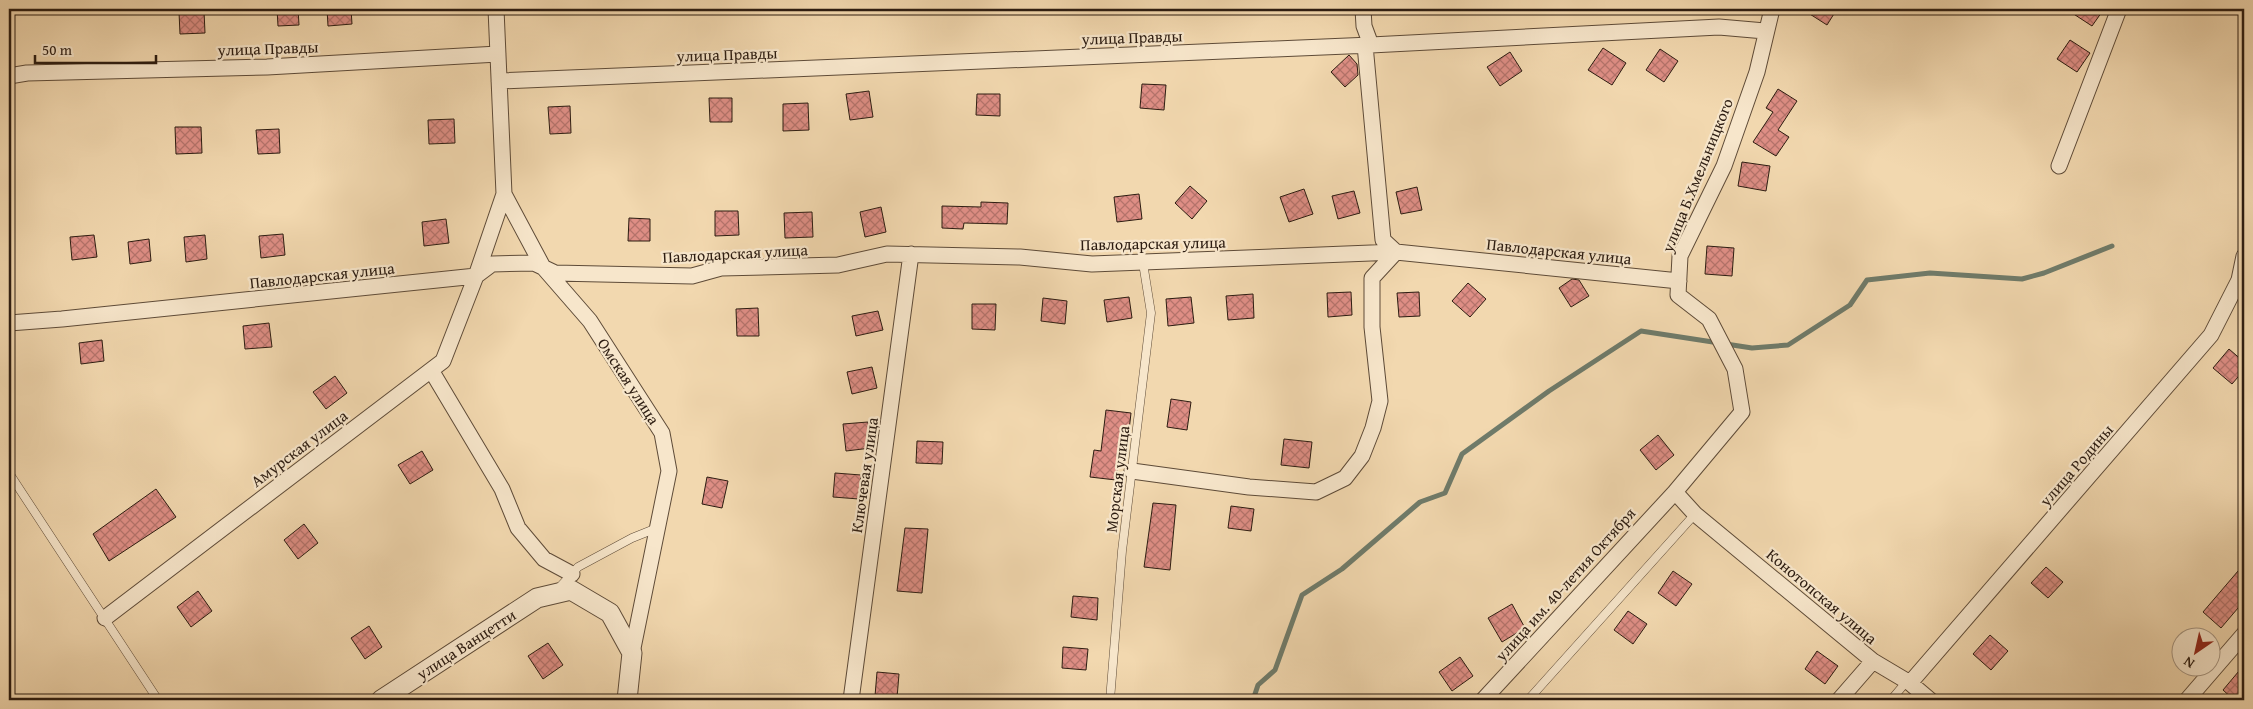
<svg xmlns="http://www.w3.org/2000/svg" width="2253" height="709" font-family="'Gentium Book Plus',serif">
<defs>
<pattern id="building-cross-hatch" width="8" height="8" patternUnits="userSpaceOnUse" patternTransform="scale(1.25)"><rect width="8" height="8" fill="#de8e85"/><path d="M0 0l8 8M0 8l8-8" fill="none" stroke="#b4736b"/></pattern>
</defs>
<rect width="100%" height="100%" fill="#f2d8af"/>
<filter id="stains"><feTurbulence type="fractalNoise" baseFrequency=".004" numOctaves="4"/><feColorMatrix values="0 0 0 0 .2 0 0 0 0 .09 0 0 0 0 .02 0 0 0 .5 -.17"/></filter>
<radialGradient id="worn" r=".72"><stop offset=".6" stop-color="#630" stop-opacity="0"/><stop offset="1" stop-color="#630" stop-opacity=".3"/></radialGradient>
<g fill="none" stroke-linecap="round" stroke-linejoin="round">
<path stroke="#6f7b6a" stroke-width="5" d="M1253,700L1258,685L1275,670L1302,595L1342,569L1420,502L1445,493L1462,454L1549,391L1641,331L1752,348L1788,345L1850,305L1867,280L1930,273L2022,279L2044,273L2112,246"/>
</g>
<path fill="url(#building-cross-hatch)" stroke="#2c1c11" d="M277,9H298L299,25L278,26Z
M327,9H351L352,24L328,26Z
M1802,9H1837L1827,25Z
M2066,9H2104L2092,26Z
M204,11L205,33L180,34L179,12Z
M2070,40L2090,53L2077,72L2057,59Z
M1603,48L1626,63L1612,85L1588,70Z
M1660,49L1678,61L1664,82L1646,70Z
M1510,52L1522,71L1500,86L1487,67Z
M1349,55L1357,64L1358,75L1345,87L1331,72Z
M1142,84L1166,85L1164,110L1140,108Z
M1778,89L1797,101L1778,130L1789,137L1776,156L1753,142L1773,112L1766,108Z
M869,91L873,117L850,120L846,94Z
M977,94H1000V116L976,115Z
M709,98H732V122H710Z
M808,103L809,130L783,131V104Z
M570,106L571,133L550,134L548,107Z
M454,119L455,143L429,144L428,120Z
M175,127H201L202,153L176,154Z
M279,129L280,153L258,154L256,130Z
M1742,162L1770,166L1766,191L1738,186Z
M1190,186L1207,201L1192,219L1175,203Z
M1417,187L1422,210L1401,214L1396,192Z
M1304,189L1313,214L1289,222L1280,197Z
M1354,191L1360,213L1338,219L1332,196Z
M1139,194L1142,219L1117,222L1114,197Z
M981,202L1008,203L1007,224L964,223L963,229L942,228V206L981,207Z
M881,207L886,232L865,237L860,212Z
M715,211H738L739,235L715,236Z
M812,212L813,237L785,238L784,213Z
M629,218L650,219V241H628Z
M446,219L449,243L424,246L422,222Z
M283,234L285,255L261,258L259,236Z
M94,235L97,257L72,260L70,237Z
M205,235L207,259L186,262L184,237Z
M149,239L151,261L130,264L128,242Z
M1707,246L1734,248L1732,276L1705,274Z
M1572,279L1579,280L1589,296L1571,307L1559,288Z
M1468,283L1486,299L1470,317L1452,301Z
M1351,292L1352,315L1328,317L1327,293Z
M1419,292L1420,316L1399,317L1397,293Z
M1253,294L1254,318L1228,320L1226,296Z
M1129,297L1132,318L1107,322L1104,300Z
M1191,297L1194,323L1168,326L1166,299Z
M1043,298L1067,301L1065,324L1041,321Z
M972,304H996L995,330L972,329Z
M758,308L759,336H737L736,309Z
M878,311L883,330L856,336L852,316Z
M269,323L272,347L245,349L243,326Z
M102,340L104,361L81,364L79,343Z
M2229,349L2244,362V370L2232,384L2213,368Z
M872,367L877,388L852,394L847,372Z
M335,376L347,393L326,409L313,392Z
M1171,399L1191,402L1187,430L1167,427Z
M1106,410L1131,413L1128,439H1121L1116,480L1090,477L1094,450L1101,451Z
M868,422L871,448L846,451L843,424Z
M1658,435L1674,455L1656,470L1640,450Z
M1284,439L1312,442L1309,468L1281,465Z
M917,441L943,442L942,464L916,463Z
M422,451L433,470L410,484L398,465Z
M835,473L861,475L859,499L833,497Z
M707,477L728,481L722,508L702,504Z
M156,489L176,517L109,561L93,534Z
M1153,503L1176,505L1170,570L1144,567Z
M1231,506L1254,509L1251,531L1228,528Z
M304,524L318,543L298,559L284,540Z
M905,528L928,529L922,593L897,591Z
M2244,564V601L2221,628L2203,612Z
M2046,567L2063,582L2048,598L2031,583Z
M1673,571L1692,584L1676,606L1658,593Z
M198,591L212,611L191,627L177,607Z
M1073,596L1098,598L1097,620L1071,617Z
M1512,604L1525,628L1502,642L1488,618Z
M1628,611L1647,624L1633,644L1614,630Z
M369,626L382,647L365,659L351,638Z
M1990,635L2008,651L1991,670L1973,654Z
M548,643L563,665L543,679L528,656Z
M1063,647L1088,649L1086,670L1062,668Z
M1817,651L1838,666L1825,684L1805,669Z
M1460,657L1473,676L1452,691L1439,672Z
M2244,665V700H2234L2223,690Z
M877,672L899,674L897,698L875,696Z"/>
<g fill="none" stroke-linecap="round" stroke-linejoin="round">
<g stroke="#5e4b38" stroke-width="9">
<path id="service" d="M9,473L158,700
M558,589L578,567L632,538L657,528
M1110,700L1122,551L1151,313L1143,263
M1528,700L1695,514
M1891,700L1907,681"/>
</g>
<g stroke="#5e4b38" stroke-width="17">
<path id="minor" d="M1363,9L1364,26L1371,45
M1772,9L1757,72L1724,166L1680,256L1678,295L1709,319L1735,369L1742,412L1675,492L1695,514L1873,661L1910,683L1930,700
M9,76L27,73L267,67L498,54
M499,81L1371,45L1719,27L1765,31
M2059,166L2119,9
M504,194L543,267L590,321L662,433L669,471L632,653
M9,323L62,319L476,276L492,264L534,263L555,273L692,276L721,268L838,265L887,254L1020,257L1092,264L1396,252L1679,281
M431,370L502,489L518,528L544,559L572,574
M1132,471L1249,487L1316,492L1345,478L1362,456L1373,428L1380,401L1372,327V278L1396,252L1383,240L1365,45
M105,618L443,361L476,276L504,194L496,9
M1910,683L2211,335L2239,280L2244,256
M851,700L911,254
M1483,700L1675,492
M1839,700L1873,661
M2187,700L2244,634"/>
</g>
<g stroke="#5e4b38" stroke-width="21">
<path id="tertiary" d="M381,700L537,598L571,590L610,613L632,653L627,700"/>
</g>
<use href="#service" stroke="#f7e6cb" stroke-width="8"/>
<use href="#minor" stroke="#f7e6cb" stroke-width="15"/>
<use href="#tertiary" stroke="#f7e6cb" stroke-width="19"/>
</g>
<g text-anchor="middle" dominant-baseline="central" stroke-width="4.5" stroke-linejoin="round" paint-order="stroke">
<g font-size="16" fill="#2c1c11" stroke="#f7e6cb">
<text transform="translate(1132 37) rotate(-2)">улица Правды</text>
<text transform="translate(268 48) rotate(-2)">улица Правды</text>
<text transform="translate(727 54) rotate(-2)">улица Правды</text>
<text transform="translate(1697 175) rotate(-68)">улица Б.Хмельницкого</text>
<text transform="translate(1153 243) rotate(-1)">Павлодарская улица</text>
<text transform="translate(1559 251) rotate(6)">Павлодарская улица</text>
<text transform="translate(735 253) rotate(-3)">Павлодарская улица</text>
<text transform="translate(322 275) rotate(-6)">Павлодарская улица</text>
<text transform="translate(629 381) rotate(57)">Омская улица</text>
<text transform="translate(299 448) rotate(-37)">Амурская улица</text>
<text transform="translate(2076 465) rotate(-49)">улица Родины</text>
<text transform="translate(864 475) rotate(-82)">Ключевая улица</text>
<text transform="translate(1117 479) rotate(-83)">Морская улица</text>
<text transform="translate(1565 584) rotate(-48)">улица им. 40-летия Октября</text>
<text transform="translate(1822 596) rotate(40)">Конотопская улица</text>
<text transform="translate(466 644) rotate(-33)">улица Ванцетти</text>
</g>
</g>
<rect width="2253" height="709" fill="none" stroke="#f2d8af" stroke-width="30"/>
<rect x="10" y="10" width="2233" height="689" fill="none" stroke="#2c1c11" stroke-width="2.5"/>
<rect x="15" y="15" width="2223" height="679" fill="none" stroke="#2c1c11"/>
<g transform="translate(2196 652) rotate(214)"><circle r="24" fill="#f7e6cb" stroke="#a69581"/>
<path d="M0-4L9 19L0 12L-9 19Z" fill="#8f2418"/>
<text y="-8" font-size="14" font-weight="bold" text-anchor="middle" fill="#2c1c11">N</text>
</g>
<path d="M35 55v8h121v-8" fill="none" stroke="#2c1c11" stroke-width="2.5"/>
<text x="42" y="55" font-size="15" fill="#2c1c11" stroke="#f7e6cb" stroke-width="4" paint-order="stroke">50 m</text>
<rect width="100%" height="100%" filter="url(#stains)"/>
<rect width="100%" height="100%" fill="url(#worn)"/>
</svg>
